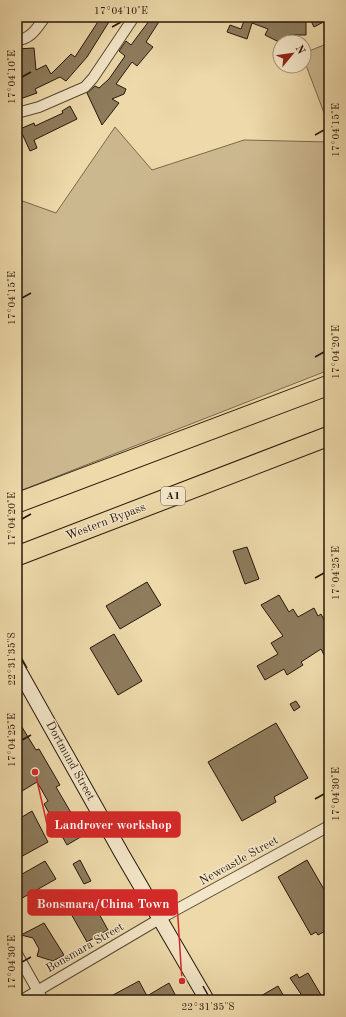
<svg xmlns="http://www.w3.org/2000/svg" width="346" height="1017" font-family="'Old Standard TT',serif">
<rect width="100%" height="100%" fill="#edd9aa"/>
<filter id="stains"><feTurbulence type="fractalNoise" baseFrequency=".005" numOctaves="4"/><feColorMatrix values="0 0 0 0 .2 0 0 0 0 .09 0 0 0 0 .02 0 0 0 .5 -.17"/></filter>
<radialGradient id="worn" r=".72"><stop offset=".6" stop-color="#630" stop-opacity="0"/><stop offset="1" stop-color="#630" stop-opacity=".3"/></radialGradient>
<path fill="#ccb88f" stroke="#7a684c" d="M329,43V126L304,60V53Z
M115,127L152,170L244,140L329,142V370L17,492V199L56,213Z"/>
<path fill="#8e7c5d" stroke="#28170a" d="M101,17H112L87,57L66,81L60,77L35,89L37,93L20,99L17,90V49L34,48L36,70L46,65L51,74L71,54L75,57Z
M152,17H162L146,42L153,47L137,66L132,62L116,84L126,89L124,94L112,99L119,103L102,125L87,93L95,86L99,88L109,79L125,56L119,51L126,41L131,45Z
M237,17H306V35H289L286,42H279L265,35L268,29L252,23L247,39L227,32L230,25L241,29L244,21Z
M309,17H329V19L314,27Z
M70,106L77,119L34,140L37,148L30,151L20,129L34,123L35,126L63,113L62,111Z
M247,547L259,579L245,584L233,551Z
M147,582L161,605L120,629L106,606Z
M279,595L289,612L293,609L298,617L314,608L318,616L321,614L324,620L326,619L329,625V652L324,655L321,649L301,662L303,665L287,675L284,669L265,680L257,666L278,654L271,643L283,636L261,605Z
M114,634L142,681L118,695L90,648Z
M296,701L300,707L294,711L290,704Z
M17,719L36,750L39,749L60,785L56,787L84,835L67,845L44,804L48,801L37,782L17,794Z
M276,723L308,778L274,797L276,802L242,821L208,762Z
M32,811L48,842L17,859V820Z
M80,860L91,881L84,884L73,864Z
M307,860L329,898V929L318,935L316,932L311,935L278,877Z
M45,861L56,879L17,901V877Z
M87,892L108,930L87,942L66,905Z
M44,923L64,955L53,961L37,956L39,949L33,938L21,935Z
M308,973L324,1000H305L290,978L297,974L299,978Z
M139,981L147,996L169,983L178,1000H116L113,995Z
M278,986L286,1000H254Z"/>
<g fill="none" stroke-linecap="round" stroke-linejoin="round">
<g stroke="#594832" stroke-width="12">
<path id="street" d="M17,40C31,39 37,28 45,17
M17,113L39,107L85,87L93,78L134,17
M17,954L43,1000
M22,1000L161,918L329,826"/>
</g>
<g stroke="#28170a" stroke-width="16">
<path id="secondary" d="M17,667L122,854L207,1000"/>
</g>
<g stroke="#28170a" stroke-width="21">
<path id="highway" d="M17,503L329,385
M17,556L329,436"/>
</g>
<use href="#street" stroke="#f3e6c8" stroke-width="10"/>
<use href="#secondary" stroke="#f3e6c8" stroke-width="14"/>
<use href="#highway" stroke="#edd9aa" stroke-width="19"/>
</g>
<path fill="none" stroke="#28170a" stroke-width="1.5" d="M112,27L121,22M22,77L31,72M315,135L324,130M22,298L31,293M315,357L324,352M22,519L31,514M315,578L324,573M22,659L27,668M22,740L31,735M315,799L324,794M22,962L31,957M203,986L208,995"/>
<g text-anchor="middle" dominant-baseline="central" stroke-width="3" stroke-linejoin="round" paint-order="stroke">
<rect fill="#f3e6c8" stroke="#655543" stroke-width="1" x="161" y="487" width="24" height="18" rx="3"/>
<g font-size="11" font-weight="bold" fill="#28170a">
<text x="173" y="496">A1</text>
</g>
<g font-size="12" fill="#28170a" stroke="#f3e6c8">
<text transform="translate(106 522) rotate(-21)">Western Bypass</text>
<text transform="translate(70 761) rotate(61)">Dortmund Street</text>
<text transform="translate(239 861) rotate(-29)">Newcastle Street</text>
<text transform="translate(85 948) rotate(-30)">Bonsmara Street</text>
</g>
</g>
<path fill="none" stroke="#d62828" stroke-width="1.5" d="M35 772L47 824M182 981L177 903"/>
<g fill="#d62828" stroke="#f3e6c8" stroke-width="1.5">
<circle cx="35" cy="772" r="4"/>
<circle cx="182" cy="981" r="4"/>
</g>
<g fill="#d62828" stroke="#d62828" stroke-width="1.5">
<rect x="47" y="812" width="133" height="25" rx="4"/>
<rect x="28" y="890" width="149" height="25" rx="4"/>
</g>
<g font-size="13" text-anchor="middle" font-weight="bold" fill="#fff">
<text x="113" y="829">Landrover workshop</text>
<text x="103" y="908">Bonsmara/China Town</text>
</g>
<rect width="346" height="1017" fill="none" stroke="#edd9aa" stroke-width="44"/>
<g transform="translate(292 54) rotate(61)"><circle r="19" fill="#f3e6c8" stroke="#a2937c"/>
<path d="M0-3L7 15L0 10L-7 15Z" fill="#8f2418"/>
<text y="-6" font-size="11" font-weight="bold" text-anchor="middle" fill="#28170a">N</text>
</g>
<rect x="22" y="22" width="302" height="973" fill="none" stroke="#28170a" stroke-width="1.5"/>
<g font-size="10" text-anchor="middle" fill="#28170a">
<text x="121" y="14">17°04'10"E</text>
<text transform="translate(11 77) rotate(-90)" y="4">17°04'10"E</text>
<text transform="translate(335 130) rotate(-90)" y="4">17°04'15"E</text>
<text transform="translate(11 298) rotate(-90)" y="4">17°04'15"E</text>
<text transform="translate(335 352) rotate(-90)" y="4">17°04'20"E</text>
<text transform="translate(11 519) rotate(-90)" y="4">17°04'20"E</text>
<text transform="translate(335 573) rotate(-90)" y="4">17°04'25"E</text>
<text transform="translate(11 659) rotate(-90)" y="4">22°31'35"S</text>
<text transform="translate(11 740) rotate(-90)" y="4">17°04'25"E</text>
<text transform="translate(335 794) rotate(-90)" y="4">17°04'30"E</text>
<text transform="translate(11 962) rotate(-90)" y="4">17°04'30"E</text>
<text x="208" y="1010">22°31'35"S</text>
</g>
<rect width="100%" height="100%" filter="url(#stains)"/>
<rect width="100%" height="100%" fill="url(#worn)"/>
</svg>
